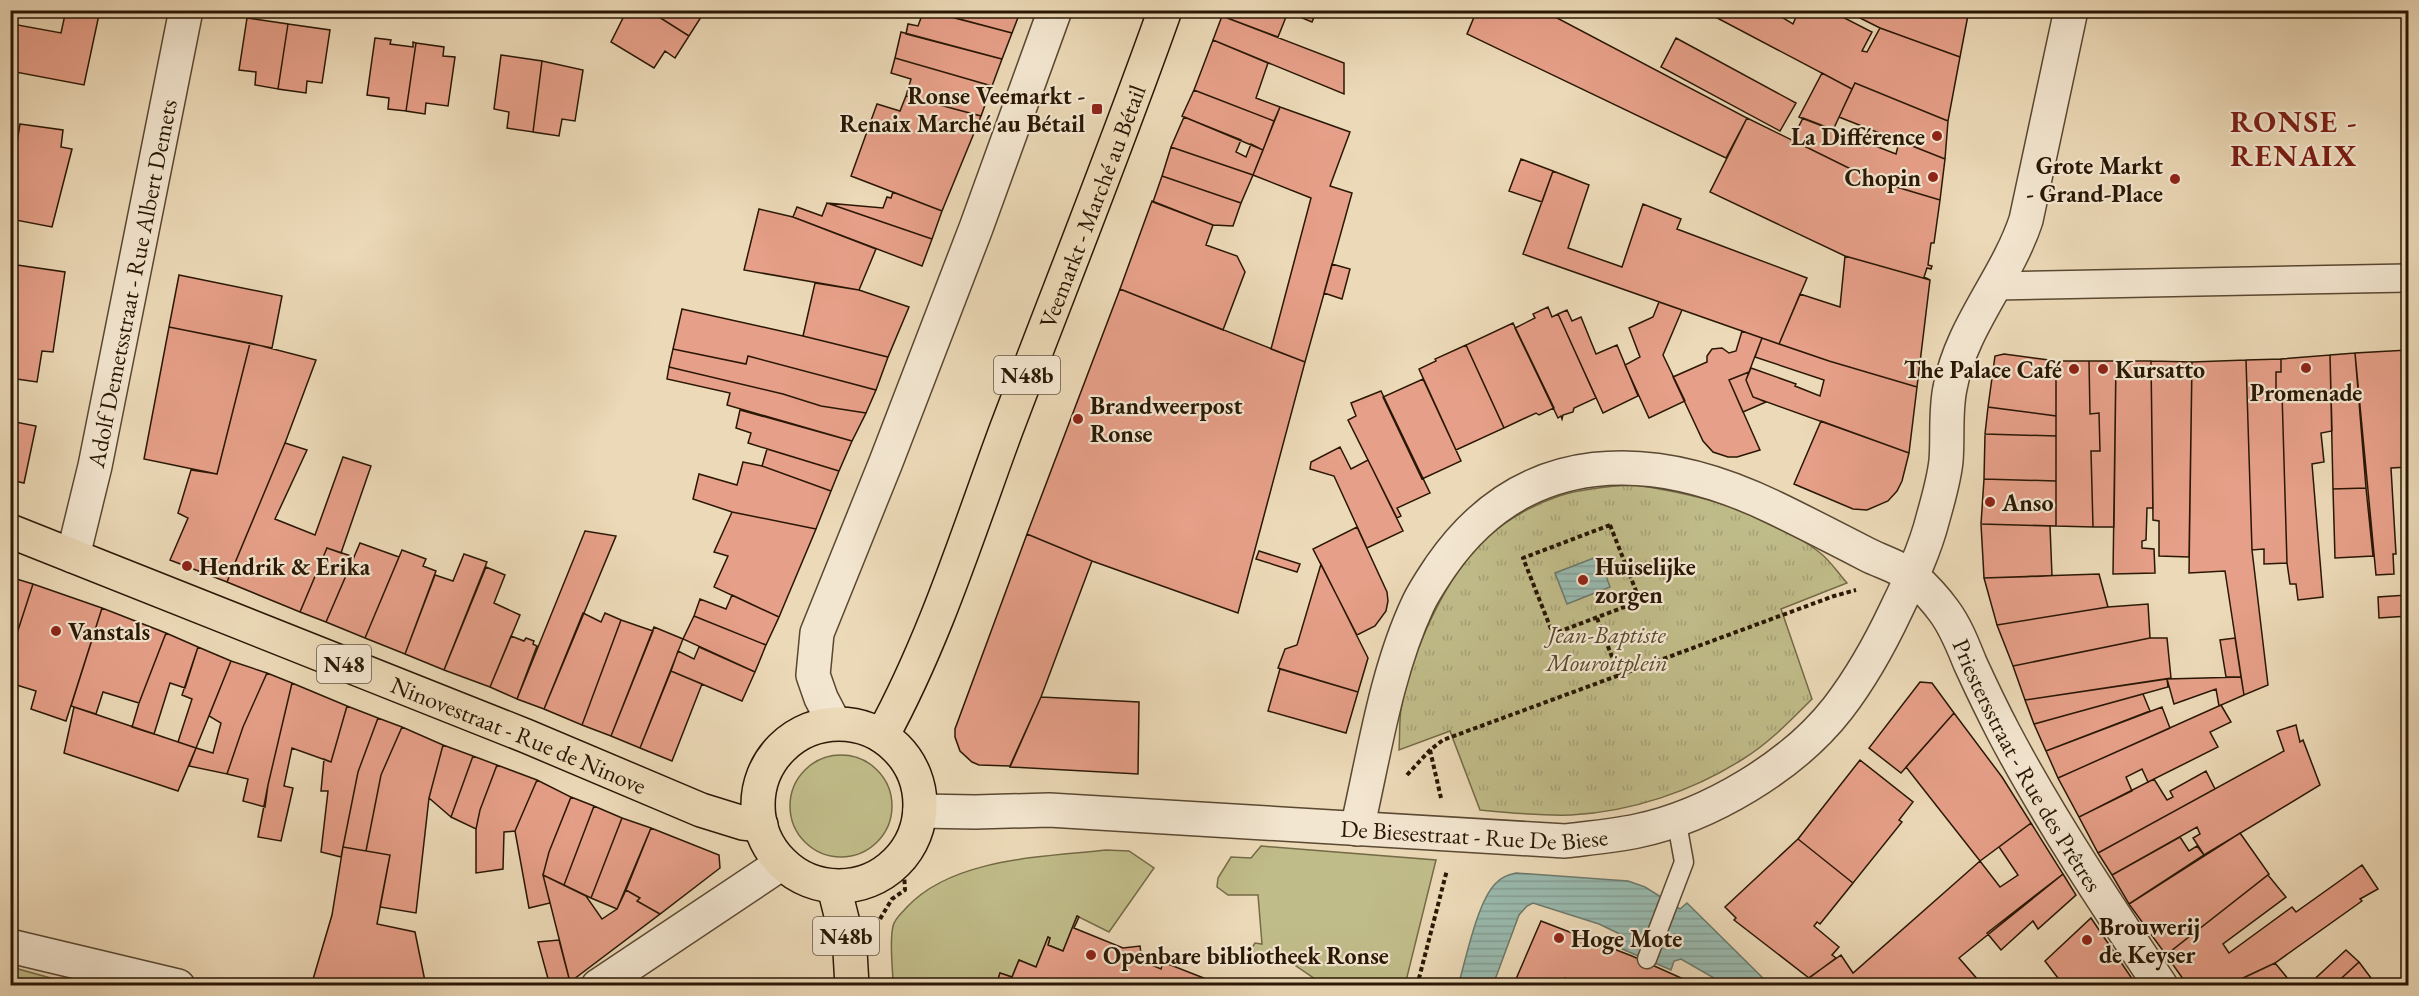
<svg xmlns="http://www.w3.org/2000/svg" width="2419" height="996" font-family="'EB Garamond',serif">
<defs>
<pattern id="park-tufts" width="24" height="20" patternUnits="userSpaceOnUse" patternTransform="scale(1.5)"><rect width="24" height="20" fill="#c0bc89"/><path d="M3 7l-1-3M5 7V3M7 7l1-3M15 17l-1-3M17 17v-4M19 17l1-3" fill="none" stroke="#a5a175"/></pattern>
<pattern id="water-rules" width="6" height="5" patternUnits="userSpaceOnUse" patternTransform="scale(1.5)"><rect width="6" height="5" fill="#99baaf"/><path d="M0 2.5h6" fill="none" stroke="#849f95"/></pattern>
</defs>
<rect width="100%" height="100%" fill="#ecd9b7"/>
<filter id="stains"><feTurbulence type="fractalNoise" baseFrequency=".00333" numOctaves="4"/><feColorMatrix values="0 0 0 0 .2 0 0 0 0 .09 0 0 0 0 .02 0 0 0 .5 -.17"/></filter>
<radialGradient id="worn" r=".72"><stop offset=".6" stop-color="#630" stop-opacity="0"/><stop offset="1" stop-color="#630" stop-opacity=".3"/></radialGradient>
<path fill="#c0bc89" stroke="#746a46" stroke-width="1.5" d="M790 806a51 51 0 1 1 102 0a51 51 0 1 1-102 0Z
M1261,846L1436,860L1405,985H1324L1293,964L1243,961L1255,943L1262,944L1258,895H1228L1217,887L1218,878L1231,857L1251,858Z
M1106,850L1129,851L1154,868L1109,932L1077,916L1063,951L1048,945L1050,938L1048,937L1036,967L1019,960L1012,977L1000,973L997,985H893C893,967 889,944 893,926C895,918 902,913 907,907C953,858 1043,857 1106,850Z
M11,967L76,985H11Z"/>
<path fill="url(#park-tufts)" stroke="#746a46" stroke-width="1.5" d="M1635,485C1698,494 1768,512 1819,552C1830,560 1838,573 1847,583L1781,609L1812,699C1791,720 1769,743 1743,759C1693,791 1631,812 1571,815C1541,816 1510,813 1480,810L1450,731L1399,750C1400,737 1399,723 1401,709C1411,653 1445,576 1488,537C1507,519 1535,504 1559,496C1584,488 1609,486 1635,485Z"/>
<path fill="url(#water-rules)" stroke="#6c796b" stroke-width="1.5" d="M1599,556L1610,587L1567,604L1555,573Z
M1516,873L1628,881L1645,887L1680,909L1687,903L1770,985H1726L1681,959L1674,961L1671,970L1622,949L1624,936L1599,924L1533,903L1527,906L1519,915L1493,985L1458,986C1466,959 1477,903 1495,884C1501,877 1508,875 1516,873Z"/>
<path fill="#e69f88" stroke="#291704" stroke-width="1.5" d="M10,10H15L12,24L61,33L66,10H100L84,85L10,71Z
M627,10H648L689,36L675,58L665,51L654,68L611,42Z
M648,10H697L703,14L689,36Z
M924,10L1012,33L1002,59L906,34L908,24L918,26Z
M938,10H1021L1012,33L937,13Z
M1224,10H1317L1312,22L1288,12L1278,37L1222,16Z
M1477,10H1542L1747,118L1726,158L1467,34Z
M1770,10L1793,24L1799,10H1829L1872,32L1862,51L1867,52L1880,28L1960,57L1948,121L1855,83L1852,89L1704,11Z
M1852,10H1969L1960,57L1880,28L1852,14Z
M1222,16L1344,63V94L1213,40Z
M247,18L288,24L278,89L255,85L256,72L239,70Z
M288,24L330,30L322,83L307,81L306,93L278,89Z
M901,32L1002,59L992,86L895,58Z
M375,38L391,40L390,44L413,47V42L416,43L406,111L388,109L389,98L367,95Z
M1676,38L1796,103L1780,131L1661,67Z
M1213,40L1268,63L1256,98L1280,107L1274,121L1194,90Z
M416,43L444,47L443,56L455,57L448,106L426,103L425,114L406,111Z
M501,55L542,61L533,132L507,128L509,112L494,109Z
M895,58L992,86L981,116L906,96L911,79L891,73Z
M542,61L583,70L575,121L562,119L559,136L533,132Z
M1822,73L1852,89L1833,130L1799,117Z
M1855,83L1948,121L1945,159L1839,117Z
M1194,90L1274,121L1263,150L1182,116Z
M906,96L981,116L942,211L851,176L877,104L900,111Z
M1280,107L1350,132L1330,186L1352,193L1305,362L1271,349L1311,198L1253,175Z
M1184,117L1241,140L1236,152L1246,157L1251,144L1263,150L1253,175L1171,147Z
M1747,118L1873,180L1940,200L1934,243H1931L1928,265L1932,266L1931,269L1927,268L1924,277L1930,280L1845,256L1710,192Z
M1803,118L1896,154L1898,146L1881,139L1882,134L1945,159L1940,200L1873,180L1792,140Z
M20,124L63,130L61,147L72,149L52,227L10,219V140L17,142Z
M1171,147L1253,175L1241,203L1162,176Z
M1521,159L1553,171L1542,202L1509,191Z
M1553,171L1589,185L1568,248L1622,267L1643,204L1681,219L1677,229L1807,278L1779,344L1523,254Z
M1162,176L1241,203L1233,226L1213,225L1153,202Z
M893,192L942,211L932,239L827,203L883,208L887,197L891,198Z
M1152,201L1213,225L1206,245L1237,256L1245,272L1223,330L1120,289Z
M827,203L932,239L922,266L793,217L797,207L822,216Z
M759,209L793,217L876,249L859,290L744,270Z
M1845,256L1930,280L1917,387L1829,361L1779,344L1800,294L1840,307Z
M10,264L65,272L53,352L42,351L37,382L10,378Z
M1332,264L1350,269L1342,299L1324,293Z
M179,275L282,296L272,348L169,327Z
M815,283L859,290L909,307L888,357L803,336Z
M1120,289L1305,362L1238,613L1092,561L1027,534Z
M1659,302L1682,310L1663,355L1685,401L1649,418L1625,365L1640,357L1629,328L1653,317Z
M1548,307L1552,317L1558,314L1596,398L1574,408L1573,412L1563,415L1562,419L1561,416L1558,418L1515,328L1535,318L1533,314Z
M682,309L803,336L888,357L876,390L748,356L746,364L673,349Z
M1567,310L1572,321L1581,317L1596,354L1617,345L1638,396L1603,413L1558,314Z
M1513,323L1554,408L1539,415L1536,413L1504,428L1466,345Z
M169,327L250,343L217,474L144,459Z
M1742,331L1762,338L1749,372L1729,380L1760,450L1737,457H1728L1713,452L1703,441L1673,377L1707,362V356L1712,349L1722,348L1729,353L1736,351Z
M1762,338L1829,361L1917,387L1909,453L1753,397L1746,380L1751,368L1796,384L1795,386L1820,396L1824,380L1755,357Z
M250,343L316,360L285,443L227,582L170,560L188,518L178,513L191,470L217,474Z
M1466,345L1504,428L1456,450L1419,369L1436,361L1435,359Z
M673,349L746,364L748,356L876,390L866,413L821,406L783,394L669,367Z
M2408,350V467L2391,468L2396,554H2393L2394,574L2376,575L2355,353Z
M2355,353L2366,488L2333,489L2330,355Z
M2004,354L2056,361V416L1988,407L1995,356Z
M2330,355L2332,431L2321,433L2324,462L2312,464L2323,597L2298,600L2296,584H2290L2287,563L2282,393H2276V372H2281V359Z
M2281,359V372H2276V393H2282L2287,563L2264,564V549L2252,550L2246,360Z
M2246,360L2252,550L2268,685L2244,695L2225,571L2189,573L2192,362Z
M2056,361H2089L2090,414L2099,413L2100,451H2091L2093,527L2056,526Z
M2089,361H2116L2114,527H2093L2091,451H2100L2099,413L2090,414Z
M2116,361H2151L2153,508H2147L2146,540L2142,541V548L2154,549L2155,573L2113,574Z
M2151,361L2192,362L2189,557L2159,556V521L2153,520Z
M669,367L783,394L821,406L866,413L852,441L727,405L730,393L667,379Z
M1749,372L1746,380L1753,397L1766,402L1743,412L1729,380Z
M1423,379L1461,461L1422,479L1383,397Z
M1381,391L1430,493L1397,508L1401,516L1397,518L1348,420L1356,416L1351,403Z
M1988,407L2056,416V436L1985,434Z
M740,410L852,441L839,471L748,443L751,433L736,428Z
M10,421L36,426L24,483L10,480Z
M1821,421L1909,453L1902,481L1897,491L1888,501L1867,510L1853,509L1794,484Z
M1985,434L2056,436V481L1984,479Z
M285,443L307,450L275,519L315,535L343,457L371,466L341,553L327,548L300,612L227,582Z
M1340,447L1351,469L1368,460L1403,531L1367,548L1334,476L1310,469L1311,462Z
M767,449L839,471L831,491L762,466Z
M743,462L762,466L831,491L816,529L732,512L693,499L699,474L737,485Z
M1984,479L2056,481V526L1981,524Z
M2366,488L2373,556L2335,558L2333,489Z
M732,512L816,529L779,617L714,587L728,556L714,552Z
M1981,524L2050,526L2052,576L1984,578Z
M1357,527L1387,592L1388,601L1386,611L1375,626L1357,635L1313,549Z
M585,531L616,536L544,709L517,699Z
M1027,534L1092,561L1041,697L1010,766L979,765L972,762L960,751L955,737V729Z
M360,543L399,557L365,638L326,622Z
M327,548L354,557L326,622L300,612Z
M402,550L426,559L423,566L436,571L405,654L365,638Z
M1259,551L1300,564L1297,572L1256,559Z
M464,554L487,562L444,670L405,654L435,575L453,581Z
M1321,564L1368,658L1358,692L1278,668L1285,649L1297,645Z
M486,567L505,575L494,603L520,615L490,687L444,670Z
M2099,574L2108,607L1997,625L1984,578Z
M10,577L33,584L10,655Z
M33,584L102,608L66,721L31,709L36,691L10,683V655Z
M732,595L779,617L766,645L694,616L700,599L726,609Z
M2407,595L2408,616L2379,618L2378,597Z
M2148,604L2150,638L2013,666L1997,625L2108,607Z
M102,608L166,633L139,703L103,692L96,714L71,706Z
M583,613L601,622L605,613L621,620L582,725L544,709Z
M694,616L766,645L755,672L683,639Z
M621,620L653,631L611,736L582,725Z
M654,627L683,639L640,748L611,736Z
M166,633L198,647L185,688L170,683L154,734L132,727L139,703Z
M511,636L524,641L526,638L534,641L533,644L537,646L517,699L490,687Z
M2150,638H2167L2171,678L2025,700L2013,666Z
M2235,638L2241,677H2226L2220,640Z
M198,647L231,661L196,748L178,742L192,699L182,695Z
M699,647L755,672L742,701L671,671L678,651L694,659Z
M231,661L267,673L243,727L227,774L189,766L196,748L213,753L221,723L209,716Z
M1280,669L1358,692L1346,733L1268,711Z
M671,671L702,684L672,761L640,748Z
M267,673L292,683L268,785L265,807L243,801L248,779L227,774L243,727Z
M2241,677L2244,695L2219,706L2216,689L2174,704L2167,679Z
M2167,679L2168,687L2034,724L2025,700Z
M1920,682L1932,683L1954,713L1901,773L1869,748Z
M292,683L347,706L331,762L292,748L284,786L293,788L281,841L258,837L268,785Z
M2143,694L2150,711L2046,751L2034,724Z
M1041,697L1139,702L1138,774L1010,767Z
M2221,705L2231,722L2210,732L2218,747L2148,782L2142,769L2126,777L2132,791L2079,817L2058,778Z
M347,706L378,718L358,772L341,857L321,852L328,791H321L324,759L331,762Z
M74,707L196,748L178,791L64,753Z
M2162,707L2170,728L2058,778L2046,751Z
M1954,713L2002,777L2031,823L1980,861L1906,767Z
M378,718L402,727L381,775L366,851L343,847L358,772Z
M2296,725L2300,742L2303,740L2320,785L2204,855L2193,838L2200,834L2197,827L2112,875L2098,853L2284,751L2277,731Z
M402,727L443,745L429,798L416,913L380,907L390,855L366,851L381,775Z
M443,745L473,756L451,817L429,798Z
M473,756L497,765L480,810L476,829L451,817Z
M1860,760L1913,802L1899,820L1902,822L1853,883L1798,839Z
M497,765L537,780L515,831L504,832L503,869L476,873V829L480,810Z
M2206,771L2215,789L2098,853L2079,817L2154,779L2167,800L2173,797L2170,791Z
M537,780L571,797L549,852L543,875L550,903L529,908L515,831Z
M571,797L594,806L564,885L543,875L549,852Z
M594,806L622,818L591,898L564,885Z
M622,818L651,828L617,909L591,898Z
M2031,823L2063,874L1959,958L1979,981L1973,986H1799L1794,982L1795,981L1800,984L1841,955L1853,973L1980,861L2000,887L2018,875L1999,847Z
M651,828L719,855L720,868L660,914L637,901L640,898L626,890Z
M2240,833L2269,874L2166,955L2129,904Z
M2180,837L2189,851L2197,846L2204,855L2129,904L2112,875Z
M1798,839L1853,883L1820,924L1817,922L1814,926L1839,947L1832,955L1836,958L1809,978L1734,920L1736,918L1725,907Z
M343,847L390,855L377,924L415,932L426,986H311L332,915Z
M2362,865L2378,889L2360,899L2362,901L2275,963L2226,986H2188L2166,955L2268,875L2286,897L2223,944L2229,953L2292,907L2296,912Z
M2063,874L2076,895L2038,929L2033,921L2001,950L1987,933Z
M543,875L586,896L602,919L617,909L626,890L640,898L637,901L660,914L570,982Z
M1077,916L1079,917L1074,928L1123,948L1140,946L1142,961L1161,969L1163,962L1224,986L996,985L1000,973L1012,977L1019,960L1036,967L1048,937L1050,938L1048,945L1063,951Z
M2091,918L2137,986H2058L2061,982L2045,961Z
M1541,921L1632,956L1699,986H1582L1565,978L1561,986H1513Z
M559,940L570,982L550,986L538,942Z
M2346,950L2359,962L2333,986H2307Z
M2359,962L2377,986H2333Z
M2275,963L2294,986H2226Z"/>
<g fill="none" stroke-linecap="round" stroke-linejoin="round">
<g stroke="#5a4831" stroke-width="21">
<path id="service" d="M1647,959L1684,862L1676,818"/>
</g>
<g stroke="#5a4831" stroke-width="30">
<path id="pedestrian" d="M1996,286L2408,278"/>
</g>
<g stroke="#5a4831" stroke-width="36">
<g id="minor">
<path id="s1" d="M73,556L95,466L186,10"/>
<path d="M834,723L821,698L813,675L817,633L886,462L976,228L1055,10"/>
<path id="s2" d="M920,811L975,812L1049,810L1565,841C1589,838 1613,836 1637,831C1709,816 1793,766 1838,708C1861,678 1880,644 1896,610C1910,581 1925,550 1933,518C1938,500 1944,480 1946,461C1948,437 1945,412 1950,388C1961,327 2007,278 2026,220L2071,10"/>
<path id="s3" d="M1357,829C1374,755 1386,672 1418,604C1424,591 1433,578 1441,566C1525,445 1654,449 1775,508C1806,523 1837,539 1868,555C1882,562 1902,568 1914,578C1924,587 1936,600 1944,611C1956,627 1963,646 1970,663C1981,687 1992,710 2004,733C2050,820 2106,904 2161,986"/>
<path d="M10,946L178,986"/>
<path d="M598,986L782,863"/>
</g>
</g>
<g stroke="#291704" stroke-width="36">
<g id="primary">
<path id="s4" d="M10,531L526,736L701,810L743,823L761,825"/>
<circle cx="839" cy="805" r="81"/>
<path id="s5" d="M882,736C935,639 968,533 1006,430C1059,290 1115,151 1165,10"/>
<path d="M834,887L850,951L852,986"/>
</g>
</g>
<path stroke="#291704" stroke-width="4" stroke-dasharray="4.5 3" stroke-linecap="butt" d="M1610,525L1640,601L1553,634L1523,558Z
M1597,618L1619,675
M1430,750L1441,798
M1407,775L1430,750L1443,740L1834,596L1856,590
M880,919L892,899L905,890L903,855
M1417,986L1447,870"/>
<use href="#service" stroke="#f3e6d0" stroke-width="18"/>
<use href="#pedestrian" stroke="#f3e6d0" stroke-width="27"/>
<use href="#minor" stroke="#f3e6d0" stroke-width="33"/>
<use href="#primary" stroke="#ecd9b7" stroke-width="33"/>
</g>
<g fill="#8f2418" stroke="#f3e6d0" stroke-width="2">
<rect x="1091" y="103" width="12" height="12" rx="3"/>
<circle cx="1937" cy="136" r="6"/>
<circle cx="1933" cy="177" r="6"/>
<circle cx="2175" cy="179" r="6"/>
<circle cx="2306" cy="368" r="6"/>
<circle cx="2074" cy="369" r="6"/>
<circle cx="2103" cy="369" r="6"/>
<circle cx="1078" cy="419" r="6"/>
<circle cx="1990" cy="502" r="6"/>
<circle cx="187" cy="566" r="6"/>
<circle cx="1583" cy="580" r="6"/>
<circle cx="56" cy="631" r="6"/>
<circle cx="1559" cy="938" r="6"/>
<circle cx="2087" cy="940" r="6"/>
<circle cx="1091" cy="955" r="6"/>
</g>
<g text-anchor="middle" dominant-baseline="central" stroke-width="4.5" stroke-linejoin="round" paint-order="stroke">
<g fill="#f3e6d0" stroke="#665541" stroke-width="1.5">
<rect x="994" y="356" width="66" height="38" rx="4.5"/>
<rect x="317" y="645" width="54" height="38" rx="4.5"/>
<rect x="813" y="917" width="66" height="38" rx="4.5"/>
</g>
<g font-size="22" font-weight="bold" fill="#291704">
<text x="1027" y="375">N48b</text>
<text x="344" y="664">N48</text>
<text x="846" y="936">N48b</text>
</g>
<g font-size="24" font-weight="bold" fill="#291704" stroke="#f3e6d0" text-anchor="start">
<text x="1085" y="95" text-anchor="end">Ronse Veemarkt -<tspan x="1085" dy="28">Renaix Marché au Bétail</tspan></text>
<text x="1925" y="136" text-anchor="end">La Différence</text>
<text x="2163" y="165" text-anchor="end">Grote Markt<tspan x="2163" dy="28">- Grand-Place</tspan></text>
<text x="1921" y="177" text-anchor="end">Chopin</text>
<text x="2062" y="369" text-anchor="end">The Palace Café</text>
<text x="2115" y="369">Kursatto</text>
<text x="2306" y="392" text-anchor="middle">Promenade</text>
<text x="1090" y="405">Brandweerpost<tspan x="1090" dy="28">Ronse</tspan></text>
<text x="2002" y="502">Anso</text>
<text x="199" y="566">Hendrik &amp; Erika</text>
<text x="1595" y="566">Huiselijke<tspan x="1595" dy="28">zorgen</tspan></text>
<text x="68" y="631">Vanstals</text>
<text x="2099" y="926">Brouwerij<tspan x="2099" dy="28">de Keyser</tspan></text>
<text x="1571" y="938">Hoge Mote</text>
<text x="1103" y="955">Openbare bibliotheek Ronse</text>
</g>
<g font-size="24" fill="#291704" stroke="#f3e6d0">
<text stroke="none"><textPath href="#s5" startOffset="570">Veemarkt - Marché au Bétail</textPath></text>
<text stroke="none"><textPath href="#s1" startOffset="279">Adolf Demetsstraat - Rue Albert Demets</textPath></text>
<text stroke="none"><textPath href="#s4" startOffset="548">Ninovestraat - Rue de Ninove</textPath></text>
<text stroke="none"><textPath href="#s3" startOffset="1028">Priestersstraat - Rue des Prêtres</textPath></text>
<text stroke="none"><textPath href="#s2" startOffset="555">De Biesestraat - Rue De Biese</textPath></text>
</g>
<g font-size="24" font-style="italic" fill="#56492c" stroke="#f3e6d0">
<text x="1607" y="634">Jean-Baptiste<tspan x="1607" dy="28">Mouroitplein</tspan></text>
</g>
<g font-size="30" font-weight="bold" letter-spacing="1.5" fill="#7a1f14" stroke="#f3e6d0">
<text x="2294" y="121">RONSE -<tspan x="2294" dy="34">RENAIX</tspan></text>
</g>
</g>
<rect width="2419" height="996" fill="none" stroke="#ecd9b7" stroke-width="36"/>
<rect x="12" y="12" width="2395" height="972" fill="none" stroke="#291704" stroke-width="3"/>
<rect x="18" y="18" width="2383" height="960" fill="none" stroke="#291704" stroke-width="1.5"/>
<rect width="100%" height="100%" filter="url(#stains)"/>
<rect width="100%" height="100%" fill="url(#worn)"/>
</svg>
